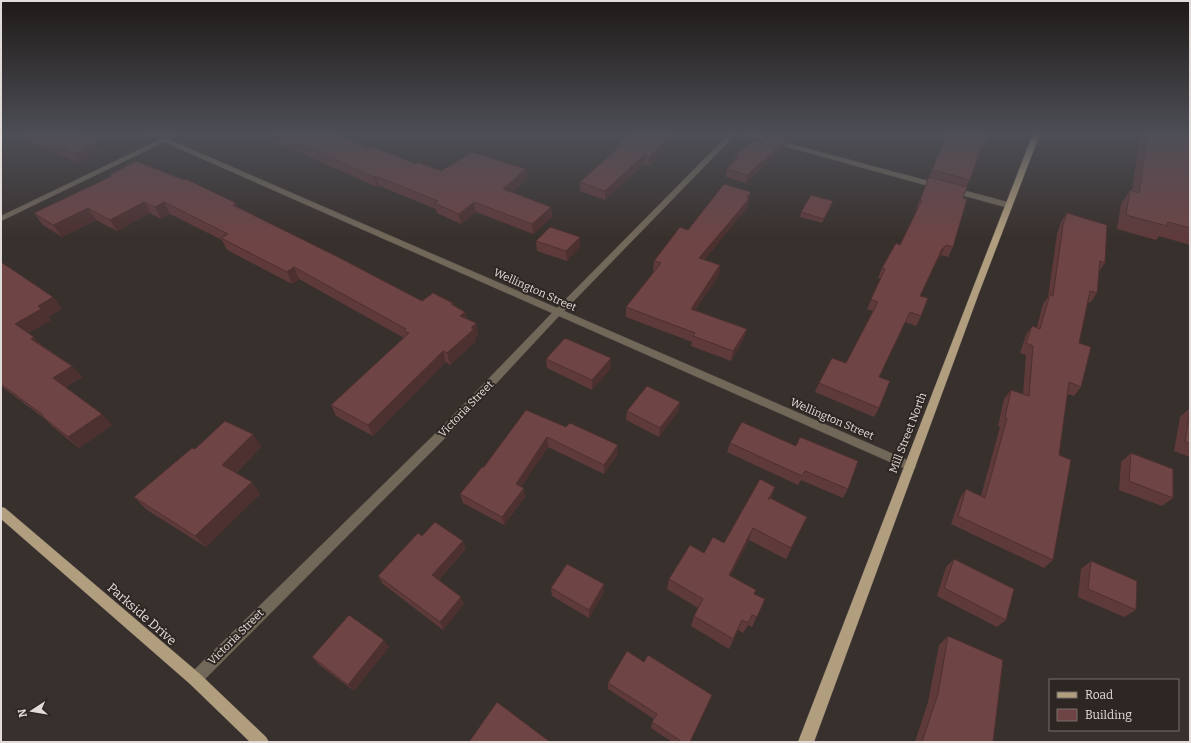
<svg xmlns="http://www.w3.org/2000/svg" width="1191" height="743" font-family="Bitter,serif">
<rect width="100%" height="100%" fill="#38302c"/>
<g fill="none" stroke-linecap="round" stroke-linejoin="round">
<g stroke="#534b48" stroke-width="1">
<path id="minor" d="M148,134H158L164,137L170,134H179L170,140L557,308L729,134H736L564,311L914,463L916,466L914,469L910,471L906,469L559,316L452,431L200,684L195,686L190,684L188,679L190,674L444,425L552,313L164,142L1,221V216L159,140Z
M740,134H753L1011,203L1012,205L1011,207H1005Z"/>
</g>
<g stroke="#534b48" stroke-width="1">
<path id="major" d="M1033,134H1040L979,293L814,742H798L971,293Z
M1,507L5,508L200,674L266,737L269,742H250L190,684L1,519Z"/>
</g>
<use href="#minor" fill="#726859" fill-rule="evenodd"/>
<use href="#major" fill="#b19e7e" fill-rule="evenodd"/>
</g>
<path fill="#5f3a3b" d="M13,134H79L104,151L80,163L15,138Z
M263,134H335L368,148L416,164L441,171L527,179L512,192L551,207L552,217L533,234L476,212L461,224L437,213L436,209L379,186L377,187L301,153L265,140Z
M630,134H680L649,166L644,164L605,200L580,191V182L616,150V147Z
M771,134H799L790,142L786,141L784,148L746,183L726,177L727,169L734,163L735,156L761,143L771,136Z
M947,134L984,146L979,156L978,155L970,180L966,187L963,198L953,247L948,257L941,255L938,259L920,296L921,316L916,326L905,322L879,377V408L874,417L815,392L819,383L846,363L873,311L867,309L881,279L878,278L882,268L900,245L918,210L916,209Z
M1145,134H1190V245L1159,236L1156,240L1117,229L1121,204L1130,190L1132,191L1139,143Z
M109,175L236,203L238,208L422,301L453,303L454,306L465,312L467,319L476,323L478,335L475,337L476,341L450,365L446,362L373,436L336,416L331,405L404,338L299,279L292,284L227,250L222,240L170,214L161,219L150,213L117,231L96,220L62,237L43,225L34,213L110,177Z
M749,202L748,204L747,208L704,260L720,265L719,275L695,310L747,329L744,338L731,361L691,346L692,342L626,317V307L655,271H653L654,261L688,230Z
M831,206L822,223L800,217L801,212Z
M1067,213L1105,263L1099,271L1097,293L1090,303L1088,302L1079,343L1081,387L1074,396L1067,394L1059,455L1053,560L1044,568L951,524L960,498L966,489L981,496L1000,427L998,426L1004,399L1011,390L1023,394L1026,355L1020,353L1026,335L1032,326L1037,327L1043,304L1048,297L1057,234L1061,222Z
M580,237V246L567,261L537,251L536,241Z
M1,262L53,297L62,309L48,317L51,320L28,333L40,344L72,366L82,377L66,387L112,425L79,448L53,427L45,419L1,386Z
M546,359L611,368L592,390L547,368Z
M680,402L678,411L659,437L626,420L627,411Z
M1190,408V457L1174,451L1180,417Z
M526,410L617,455L604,474L548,447L521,487L525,497L504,525L463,503L460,494L484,467Z
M742,422L848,489L843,498L801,480L798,485L727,452L730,443Z
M253,434L261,447L236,473L252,482L260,494L206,547L147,510L134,497L195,449Z
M1131,453L1173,498L1162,506L1119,490L1121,462Z
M775,487L771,498L807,517L786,559L749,540L730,576L755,594L765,599L752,627L748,625L743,633L738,630L729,649L691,626L694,616L698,608L667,589L669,579L704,553L724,543Z
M422,536L466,549L439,580L464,604L443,630L383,584L378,576Z
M954,559L1006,620L997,627L937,596L946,567Z
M1091,561L1136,610L1124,617L1078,597L1081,569Z
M551,588L604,592L589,618L552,596Z
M948,636L993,742H915L928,702L939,645Z
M389,647L354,691L318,664L312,657Z
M644,662L690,742H672L651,728L652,722L654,719L608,689V683Z"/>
<path fill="#4d3030" d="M672,134H680L649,166V157Z
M792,134H799L790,142Z
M786,140L784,148L746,183L747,175Z
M98,143L104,151L80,163L75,154Z
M644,155V164L605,200V191Z
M526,169L527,179L504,199L503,189Z
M376,176L379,186L377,187L374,177Z
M751,192L749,202L748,204L747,208L697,268L699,258Z
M144,202L150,213L117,231L110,220Z
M164,202L170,214L161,219L155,207Z
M474,202L476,212L461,224L459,214Z
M236,203L242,215L233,205Z
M551,207L552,217L533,234L532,224Z
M88,208L96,220L62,237L53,225Z
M580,237V246L567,261L566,251Z
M946,245L941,255L938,259L942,249Z
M720,265L719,275L690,318L691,309Z
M294,267L299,279L292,284L287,272Z
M53,297L62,309L48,317L51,320L26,335L15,324L38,306Z
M465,312L468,323L460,316Z
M476,323L478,335L475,337L476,341L450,365L447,353L471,328Z
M747,329L744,338L731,361L733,351Z
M34,337L44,348L31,339Z
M443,351L446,362L373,436L368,425Z
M611,358V368L592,390V380Z
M72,366L82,377L63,389L53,378Z
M680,402L678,411L659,437L660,428Z
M102,414L112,425L79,448L68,437Z
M253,434L261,447L231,477L222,465Z
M547,437L548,447L517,493L516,484Z
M618,445L617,455L604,474V465Z
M252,482L260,494L206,547L195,536Z
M524,488L525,497L504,525L502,517Z
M753,528L749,540L725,586L729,575Z
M463,541L466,549L436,583L432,575Z
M604,584V592L589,618V610Z
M461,597L464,604L443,630L440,622Z
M384,640L389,647L354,691L348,685Z"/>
<path fill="#6e4445" stroke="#4d3030" d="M23,134H79L98,143L75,154Z
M273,134H335L368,148L371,146L416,164L418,162L441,171L472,152L526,169L503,189L551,207L532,224L474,202L459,214L434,203L438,201L376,176L374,177L298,143Z
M630,134H672L649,157L644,155L605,191L580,182L619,147H616Z
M947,134H988L984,146H982L970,180L932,170Z
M1147,134H1190V228L1168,222L1167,226L1126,215L1130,190L1139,193Z
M768,135L786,140L747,175L727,169L739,157L735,156L753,140L761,143Z
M136,161L184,180L186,179L236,203L233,205L336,256L422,301L433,293L453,303L451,304L465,312L460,316L476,323L471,328L474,329L447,353L443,351L368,425L331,405L409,333L404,331L406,329L294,267L287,272L221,238L228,234L164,202L155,207L144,202L110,220L88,208L53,225L34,213L112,176L109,175Z
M929,177L967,187L963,198L967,199L953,247L946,245L942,249L920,296L928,298L921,316L910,312L879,377L890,381L879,408L819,383L832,358L846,363L878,302L871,299L885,269L882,268L896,243L900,245L922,200H920Z
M724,184L751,192L747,198L749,199L699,258L720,265L691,309L747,329L733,351L693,336L695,333L626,307L661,263L654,261L680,227L688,230Z
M811,195L833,201L824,219L801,212Z
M1067,213L1107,225L1105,263L1100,261L1097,293L1090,291L1079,343L1091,347L1081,387L1069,382L1059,455L1071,460L1053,560L958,516L966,489L985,498L1007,418L1005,417L1011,390L1029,396L1033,346L1026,343L1032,326L1040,329L1050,294L1053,296L1063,225Z
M550,227L580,237L566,251L536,241Z
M1,262L53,297L38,306L41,309L15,324L34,337L31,339L72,366L53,378L102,414L68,437L42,416L43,415L1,384Z
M565,338L611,358L592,380L546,359Z
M647,386L680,402L660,428L627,411Z
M1190,408V444L1185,442Z
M526,410L566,427L570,423L618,445L604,465L547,437L516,484L524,488L502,517L460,494L482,467H484Z
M225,421L253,434L222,465L252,482L195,536L134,497L192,448L195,449Z
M742,422L796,446L800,437L858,461L848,489L805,471L802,476L730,443Z
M1131,453L1173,469V498L1129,481Z
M760,479L775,487L768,500L770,498L807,517L791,548L753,528L729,575L756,590L754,594L765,599L757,617L752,615L748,623L742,620L733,639L694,616L703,599L669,579L690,545L704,553L713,537L724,543Z
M435,522L463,541L432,575L461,597L440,622L378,576L418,533L422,536Z
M954,559L1014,589L1006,620L944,588Z
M1091,561L1137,581L1136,610L1088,589Z
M567,564L604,584L589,610L551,588Z
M349,615L384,640L348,685L312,657Z
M948,636L1003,660L993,742H922L938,694Z
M627,651L644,662L648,655L712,695L690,742H682L652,722L657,714L608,683Z
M497,702L550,742H469Z"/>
<linearGradient id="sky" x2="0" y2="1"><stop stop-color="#1f1a18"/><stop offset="0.56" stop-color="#4d4e56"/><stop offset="1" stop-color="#4d4e56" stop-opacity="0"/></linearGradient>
<rect width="1191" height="239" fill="url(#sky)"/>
<g text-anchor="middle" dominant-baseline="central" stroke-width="4" stroke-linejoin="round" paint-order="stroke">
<g font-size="11" fill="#e1dbd9" stroke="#2e2622">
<text transform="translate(535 290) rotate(24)">Wellington Street</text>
<text transform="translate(466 409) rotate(-46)">Victoria Street</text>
<text transform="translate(832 419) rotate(23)">Wellington Street</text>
<text transform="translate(908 433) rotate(-69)">Mill Street North</text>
<text transform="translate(236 637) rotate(-45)">Victoria Street</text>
</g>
<g font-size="13" fill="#e1dbd9" stroke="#2e2622">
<text transform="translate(142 614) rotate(41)">Parkside Drive</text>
</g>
</g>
<rect width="1191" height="743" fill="none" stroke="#e1dbd9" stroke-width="4"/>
<rect x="1049" y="679" width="130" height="52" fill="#2e2622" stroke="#766e6b"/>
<rect x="1057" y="692" width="20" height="6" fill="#b19e7e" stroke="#766e6b"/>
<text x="1085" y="699" font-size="12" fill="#e1dbd9">Road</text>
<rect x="1057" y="709" width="20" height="12" fill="#6e4445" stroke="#766e6b"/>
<text x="1085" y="719" font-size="12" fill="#e1dbd9">Building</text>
<g transform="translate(32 711) rotate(258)" stroke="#2e2622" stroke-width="3" paint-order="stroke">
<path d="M0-3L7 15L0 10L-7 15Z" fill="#e1dbd9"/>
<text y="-6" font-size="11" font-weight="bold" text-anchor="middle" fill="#e1dbd9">N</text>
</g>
</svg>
